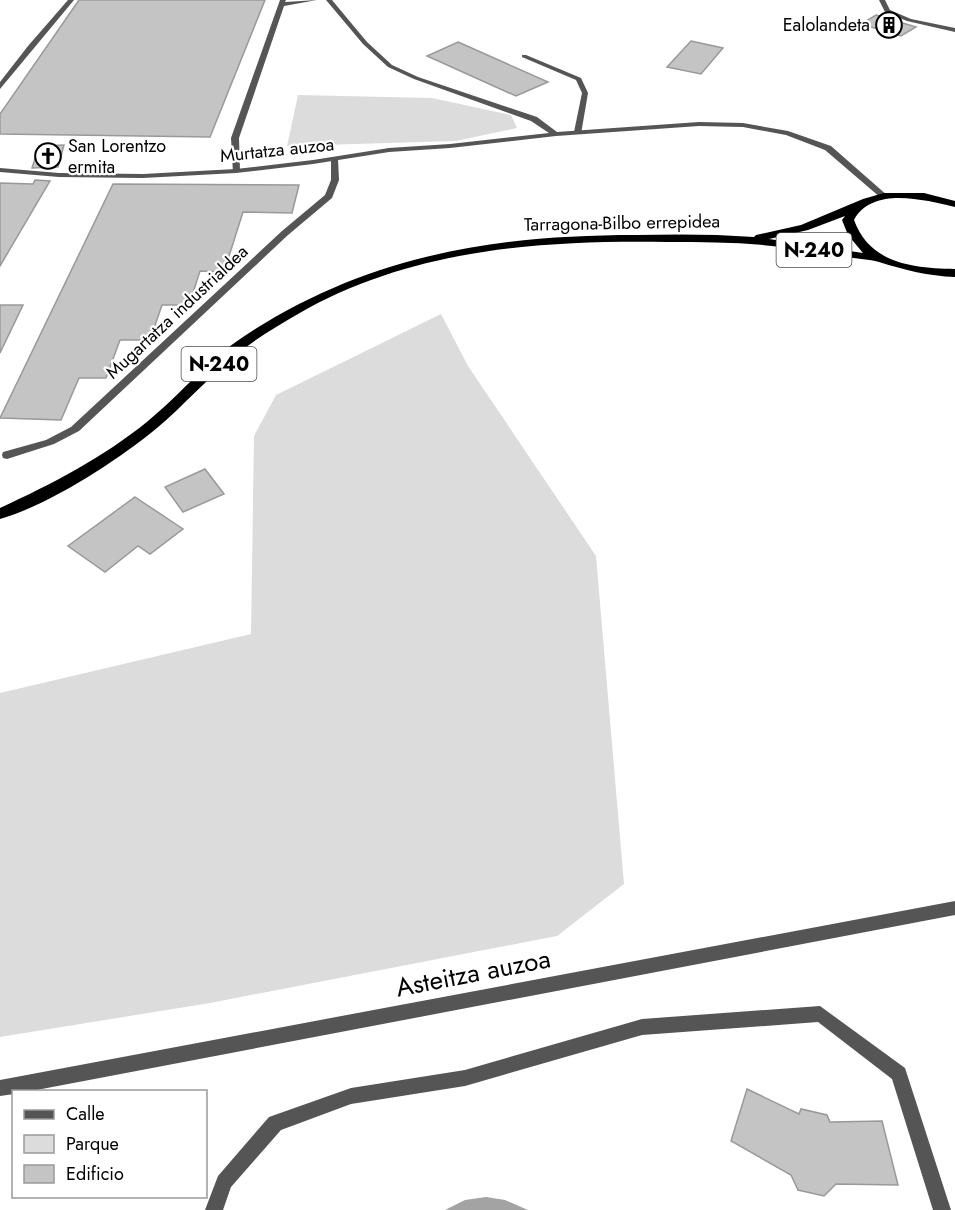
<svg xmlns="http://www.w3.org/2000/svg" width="955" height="1210" font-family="Jost,sans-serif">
<rect width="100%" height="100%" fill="#fff"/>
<path fill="#dcdcdc" d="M298,95L432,98L511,115L517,128L456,141L287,146Z
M441,314L468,366L596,556L624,884L557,936L210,1003L0,1037V693L251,634L254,436L276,395Z"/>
<path fill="#a3a3a3" d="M486,1197L505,1200L528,1210H445L465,1200Z"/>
<path fill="#c4c4c4" stroke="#999" stroke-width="1.5" d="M79,0H265L210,137L0,134V114Z
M876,15L916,27L901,36L861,24Z
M691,41L723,48L701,74L667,67Z
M458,42L548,82L516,96L427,56Z
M64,145L58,167L32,168L39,146Z
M35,180L50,181L0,266V183L33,184Z
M113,184L299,185L292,213L243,212L224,272L200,271L189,305H162L150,340H120L106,378H79L61,420L0,418Z
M0,305H23L0,353Z
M205,469L224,494L183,512L165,487Z
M135,497L183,529L150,554L138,546L105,572L68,546Z
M747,1089L799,1114L801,1109L827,1115L830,1122L882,1121L898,1185L836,1184L824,1196L798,1190L791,1175L731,1141Z"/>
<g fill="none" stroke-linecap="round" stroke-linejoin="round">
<path fill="#555" fill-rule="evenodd" d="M68,0H74L0,89V82L28,46Z
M280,0H286L285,2L317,0L284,6L239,138L240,171L233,173L231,138Z
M879,0H885L890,10L911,19L955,28V32L907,21L885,12Z
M522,55H526L581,78L588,93L581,134L574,132L582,93L576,80L522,57Z
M331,157L338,159L339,180L332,198L288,235L79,431L54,444L7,459L3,458L2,455L3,452L46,440L71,427L282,231L325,195L331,180Z
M820,1006L905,1068L951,1210H933L892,1079L818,1022L642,1035L465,1086L351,1104L281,1130L231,1187L223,1210H205L218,1176L269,1117L351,1088L465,1070L642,1019Z"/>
<path fill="#555" fill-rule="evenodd" d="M326,0H332L367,42L392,65L418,77L537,117L557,132L699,122L743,123L788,131L831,146L888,196L881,198L825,150L786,135L743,127L699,126L556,136L450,148L389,152L313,164L236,173L143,178L59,177L0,172V168L59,173L143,174L236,169L313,160L389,148L450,144L549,133L531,121L414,79L388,67L363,44Z
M955,901V915L26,1092H14V1094L0,1096V1080Z"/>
<path fill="#000" fill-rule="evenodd" d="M884,193H924L955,201V207C924,200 873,186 854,220C870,264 913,268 955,269V277C928,276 905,270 879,262C869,259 858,259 848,257C826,254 803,250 781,247C743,242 705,242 667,242C541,240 410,249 298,314C274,328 250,342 229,361C204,382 182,407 157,428C117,461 49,505 0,519V508C52,484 104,457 148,421C181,394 208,360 243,337C365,256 493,235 636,235C676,234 715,234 754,237L756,235L801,225L863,199ZM845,216L842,220L848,235L863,253L769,239L808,230Z"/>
</g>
<defs>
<g id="building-ring" transform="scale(1.35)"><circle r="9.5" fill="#fff" stroke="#000" stroke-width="1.5"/><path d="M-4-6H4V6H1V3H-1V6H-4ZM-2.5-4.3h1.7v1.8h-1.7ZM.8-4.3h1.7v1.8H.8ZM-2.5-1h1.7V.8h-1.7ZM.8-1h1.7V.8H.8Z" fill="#000"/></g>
<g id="church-ring" transform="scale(1.35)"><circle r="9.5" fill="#fff" stroke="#000" stroke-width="1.5"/><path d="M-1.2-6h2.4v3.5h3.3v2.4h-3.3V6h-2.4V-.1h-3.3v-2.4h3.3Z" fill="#000"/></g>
</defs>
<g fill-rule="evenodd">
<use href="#building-ring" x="889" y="25"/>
<use href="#church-ring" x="48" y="156"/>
</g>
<g text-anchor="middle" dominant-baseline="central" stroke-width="4.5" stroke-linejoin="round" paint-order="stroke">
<g font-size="18" fill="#000" stroke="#fff" text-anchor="end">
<text x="870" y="25">Ealolandeta</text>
<text x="68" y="146" text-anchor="start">San Lorentzo<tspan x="68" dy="21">ermita</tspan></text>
</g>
<g font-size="18" fill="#000" stroke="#fff">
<text transform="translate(277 150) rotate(-6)">Murtatza auzoa</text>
<text transform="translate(622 223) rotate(-1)">Tarragona-Bilbo errepidea</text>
<text transform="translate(177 312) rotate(-43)">Mugartatza industrialdea</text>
</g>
<g fill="#fff" stroke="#4c4c4c" stroke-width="1.5">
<rect x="776.5" y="233" width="75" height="34" rx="4.5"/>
<rect x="181.5" y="347" width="75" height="34" rx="4.5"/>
</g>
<g font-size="20" font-weight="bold" fill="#000">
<text x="814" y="250">N-240</text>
<text x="219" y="364">N-240</text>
</g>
<g font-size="26" fill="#000" stroke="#fff">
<text transform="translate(473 973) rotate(-11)">Asteitza auzoa</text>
</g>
</g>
<rect x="12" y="1090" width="195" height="108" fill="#ffffff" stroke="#999999" stroke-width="1.5"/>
<rect x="24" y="1110" width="30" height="9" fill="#555555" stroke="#999999" stroke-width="1.5"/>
<text x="66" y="1120" font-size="18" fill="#000000">Calle</text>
<rect x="24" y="1135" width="30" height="18" fill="#dcdcdc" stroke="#999999" stroke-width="1.5"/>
<text x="66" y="1150" font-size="18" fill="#000000">Parque</text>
<rect x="24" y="1165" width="30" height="18" fill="#c4c4c4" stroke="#999999" stroke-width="1.5"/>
<text x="66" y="1180" font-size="18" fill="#000000">Edificio</text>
</svg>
